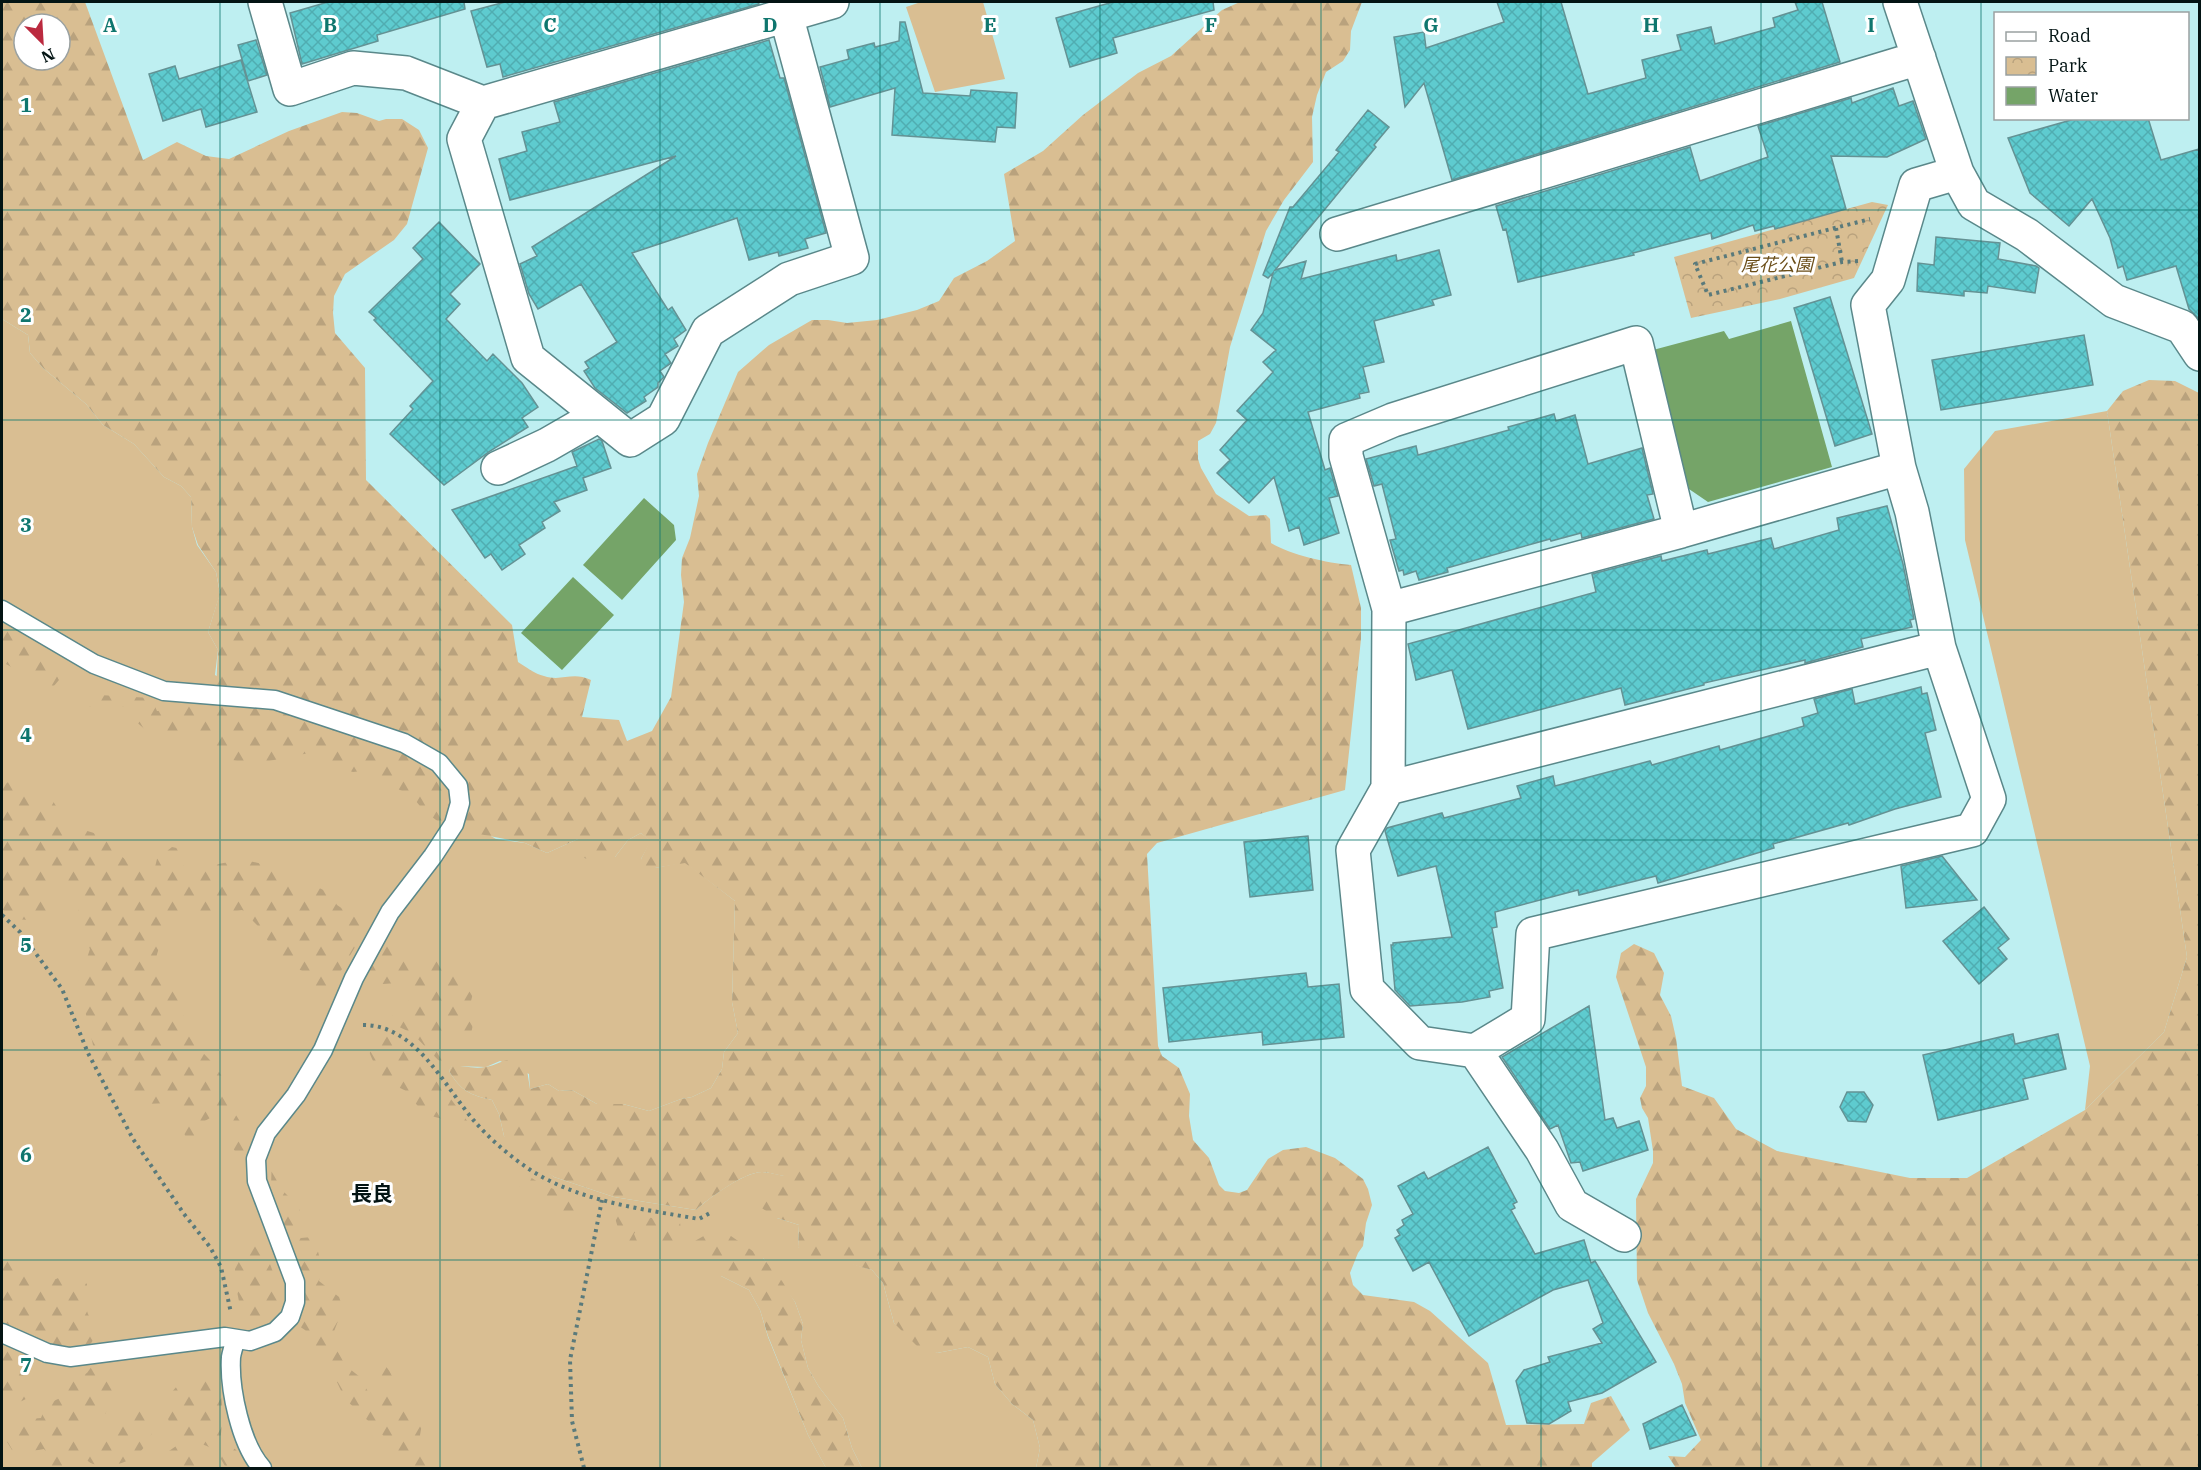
<svg xmlns="http://www.w3.org/2000/svg" width="2201" height="1470" font-family="'IBM Plex Serif','Noto Sans JP',serif">
<defs>
<pattern id="forest-firs" width="22" height="20" patternUnits="userSpaceOnUse" patternTransform="scale(1.5)"><rect width="22" height="20" fill="#d9be92"/><path d="M5 1l3.5 6h-7zM16 11l3.5 6h-7z" fill="#b9a27d"/></pattern>
<pattern id="park-crowns" width="20" height="18" patternUnits="userSpaceOnUse" patternTransform="scale(1.5)"><rect width="20" height="18" fill="#d9be92"/><path d="M2 6a3 3 0 1 1 6 0M12 15a3 3 0 1 1 6 0" fill="none" stroke="#b9a27d"/></pattern>
<pattern id="building-cross-hatch" width="8" height="8" patternUnits="userSpaceOnUse" patternTransform="scale(1.5)"><rect width="8" height="8" fill="#5ecbcf"/><path d="M0 0l8 8M0 8l8-8" fill="none" stroke="#50adb1"/></pattern>
</defs>
<rect width="100%" height="100%" fill="#beeff1"/>
<path fill="#d9be92" d="M921,2H983L1005,79L935,92L906,7Z
M2,319L28,335L30,353L43,368L86,404L103,425L134,444L164,477L181,486L191,497L192,527L197,545L216,572L220,594L208,632L218,650L215,675L496,839L525,843L547,853L578,839L615,857L628,840L641,833L651,841L641,859L655,868L685,862L735,901L732,1002L738,1033L724,1052L722,1069L711,1088L692,1097L681,1099L649,1111L623,1104H597L572,1090L559,1091L548,1084L530,1089L529,1074L500,1061L486,1067L452,1066L449,1071C461,1091 470,1095 492,1100L499,1114L504,1136L554,1177L614,1197L696,1210C709,1198 744,1172 762,1172C769,1172 778,1175 785,1176L777,1218L799,1225L798,1247L872,1270L883,1283L894,1323L937,1353L968,1347L988,1357L995,1384L1012,1404L1033,1420L1040,1448L1036,1468H862L852,1448L843,1418L819,1387L808,1368L801,1340L803,1324L795,1302L763,1258L721,1276L749,1290L760,1310L768,1337L808,1435L826,1468H2Z
M2107,411L2187,957L2164,1032L2085,1110L2090,1066L1965,540L1964,469L1995,431Z"/>
<path fill="url(#forest-firs)" fill-rule="evenodd" d="M2,2H85L143,160L177,142L206,156L229,159L289,131L342,112L357,113L379,121L386,119H402L419,130L428,148L407,224L394,240L345,274L334,296L333,313L335,333L365,368L366,480L512,625L518,662C526,667 535,674 544,676C562,682 572,671 591,680L582,717L619,720L627,741L652,731L671,697L684,602L681,575L682,558L690,538L699,496L697,474L708,443L738,372L769,345L812,320H828L847,323L877,320L917,310L939,301L954,278L987,261L1015,241L1004,174L1043,151L1083,115L1138,73L1171,56L1222,10L1240,2H1362L1351,31L1350,50L1343,61L1326,72L1317,95L1312,117L1313,162L1284,200L1266,231L1230,347L1216,423L1210,434L1198,441V459L1201,468L1216,494L1249,516L1266,515L1270,519L1271,543C1291,555 1327,563 1351,565L1361,608V639L1345,790L1157,843L1147,854L1158,1046L1162,1056L1179,1068L1190,1094L1189,1116L1193,1140L1209,1158L1219,1185L1225,1191L1239,1193L1247,1190L1268,1159L1283,1150L1306,1147L1335,1158L1363,1179L1368,1189L1372,1205L1366,1223L1363,1246L1358,1253L1350,1273L1353,1285L1363,1295L1414,1302L1430,1311L1488,1363L1506,1425L1584,1424L1591,1403L1611,1396L1630,1430L1592,1463V1468H1034H1036L1040,1448L1033,1420L1012,1404L995,1384L988,1357L968,1347L937,1353L917,1346L894,1323L883,1283L872,1270L843,1262L812,1257L798,1247L799,1225L777,1218L760,1207V1192L784,1176C777,1175 768,1172 761,1172C743,1173 709,1198 696,1210L614,1197L554,1177L510,1147L504,1136L499,1114L492,1100C470,1095 461,1091 449,1071L452,1065C462,1066 475,1069 485,1067C503,1064 506,1054 526,1063L530,1089L548,1084L559,1091L572,1090L597,1104H623L649,1111L681,1099L692,1097L711,1088L722,1069L724,1052L738,1033L732,1002L735,901L685,863L655,868H644L641,859L650,841L641,833L628,840L615,857L592,861L582,857L578,839L547,853L525,843L474,833L460,825L467,806L437,752L216,688L218,650L208,632L220,593L216,572L198,545L192,527L191,497L181,486L164,477L134,444L103,425L86,404L43,368L30,353L28,335L2,319ZM24,24H60V60H24Z
M2149,380L2175,381L2199,393V1468H1676L1668,1456L1685,1457L1701,1440L1685,1403L1682,1384L1674,1364L1648,1313L1637,1280L1636,1199L1653,1163V1151L1648,1118L1642,1108L1640,1098L1646,1086V1067L1616,977L1621,953L1634,944L1654,953L1664,973L1660,995L1671,1016L1676,1038L1682,1086L1714,1098L1736,1129L1777,1151L1910,1178H1967L2085,1110L2164,1032L2187,957L2107,411L2123,391Z
M2,620L45,643L59,680L53,687C33,684 19,670 2,662Z
M82,694L151,698L157,711L178,710L192,704L209,701L270,705L400,747L436,770L448,783L452,796L448,821L440,823L423,810L412,796L362,771L353,772L332,766L325,759L309,753L254,764L226,759L214,751L205,737L196,732L171,736L147,731L134,720L128,707H89L81,703Z
M13,779L26,796L51,798L61,814L74,827L104,836L114,849L130,864L154,871L157,859L172,847L181,849L182,862L189,875C213,863 249,853 274,870C278,873 282,881 285,886L317,887L330,893L337,905L362,922L361,937L326,996L317,991L306,973L281,960L257,925L242,910L214,916L185,908C176,925 158,941 156,960C154,979 172,985 179,998C185,1009 183,1023 188,1034C197,1050 214,1060 222,1077C226,1083 226,1092 228,1099C238,1125 248,1121 245,1154L236,1153L233,1148L231,1127L219,1117L210,1118L203,1122L201,1137L192,1142L187,1140L183,1131L180,1106L170,1103L144,1104L113,1084L93,1045L84,1006L76,987L75,975L85,964L90,949C85,941 79,932 78,923C76,907 87,896 73,882H65L54,877L46,881L43,889L50,904L46,916C26,921 18,923 2,909V786Z
M384,943L403,946L411,962L439,961L450,963L457,978L472,987L473,993L470,1005L473,1024L470,1039L457,1027C443,1033 448,1049 447,1062L442,1064L412,1033L395,1025L392,1015L394,1009L412,999L429,997C416,978 391,984 369,985L363,978Z
M381,1033L396,1041L433,1075L468,1122L488,1142L495,1154L541,1184L591,1204C559,1245 482,1147 459,1126C450,1118 435,1119 425,1113C418,1108 413,1099 407,1092C401,1087 393,1086 387,1081C376,1072 370,1054 365,1041L368,1035Z
M272,1157L280,1158V1179L284,1192L300,1208L297,1231L301,1238L312,1237C320,1252 322,1265 319,1281L339,1297L343,1308L333,1334L334,1344L346,1366L360,1377L374,1403C385,1384 376,1384 372,1365L375,1361C394,1364 394,1389 403,1402C409,1410 417,1416 422,1424L420,1435L421,1447L441,1458L442,1468H410L381,1433L345,1399L336,1380L311,1338L305,1330L296,1324L301,1302L271,1186Z
M613,1211L680,1223L682,1233L677,1240L669,1244L636,1231L634,1234L637,1241L633,1249L627,1247L618,1239V1228Z
M709,1233L728,1234L763,1258L782,1281L795,1302L803,1324L801,1340L808,1368L819,1387L843,1418L852,1448L862,1468H826L808,1435L768,1336L760,1310L749,1290L721,1276L697,1257L693,1242Z
M257,1239L263,1246C274,1277 298,1317 252,1331L243,1322L235,1281V1269L241,1258L246,1241Z
M2,1247L15,1256L21,1267L45,1279H56L68,1273L77,1276L87,1284C87,1292 84,1304 87,1311C89,1319 96,1325 95,1333C92,1369 19,1332 2,1325Z
M2,1345C18,1351 15,1358 21,1371C25,1379 29,1386 34,1393C24,1403 13,1402 2,1411Z
M99,1364C121,1380 117,1393 105,1414L95,1412L94,1420L80,1434L81,1440L97,1444C112,1436 124,1427 127,1410L137,1404L153,1429C146,1456 121,1470 93,1464C85,1461 83,1453 75,1451L62,1461V1468H49L50,1458L44,1449L27,1452L12,1450L4,1437C11,1418 23,1420 41,1418C45,1407 49,1402 61,1398L63,1383L87,1373L92,1366Z
M194,1377C199,1378 205,1377 209,1379C228,1386 222,1426 220,1442L235,1449L249,1464L246,1468H226C210,1436 200,1450 178,1434C169,1429 167,1414 164,1405C172,1391 178,1381 194,1377Z
M179,1444C193,1446 206,1452 201,1468H167L165,1465L169,1451Z"/>
<path fill="url(#park-crowns)" d="M1872,202L1888,205L1854,278L1780,299L1691,318L1674,257Z"/>
<path fill="#75a468" d="M1791,321L1832,467L1708,502L1689,489L1653,350L1724,331L1729,339Z
M644,498L674,525L676,540L622,600L583,565Z
M573,577L614,615L562,670L521,633Z"/>
<path fill="url(#building-cross-hatch)" stroke="#649294" stroke-width="1.5" d="M328,2H464L465,9L377,35L378,41L302,64L290,13Z
M505,2H758L759,4L503,77L500,64L487,67L471,11Z
M1113,2H1213L1214,10L1113,38L1117,53L1070,67L1056,18Z
M1497,2H1561L1588,94L1646,78L1642,60L1681,50L1677,35L1711,27L1715,44L1775,27L1773,18L1798,10L1795,2H1822L1840,62L1452,180L1424,83L1405,107L1394,37L1424,32L1426,48L1504,22Z
M900,22H905L923,93L970,96L971,90L1017,93L1015,128L997,127L995,142L892,135L895,88L830,107L820,67L849,59L847,50L874,43L875,47L899,41Z
M256,40L267,75L248,81L238,45Z
M769,40L780,78H784L826,233L805,239L808,248L779,256L778,252L749,260L737,218L632,253L668,310L672,307L686,330L674,339L678,346L665,354L671,363L660,371L664,377L658,383V387L644,397L646,401L627,413L595,388L584,371L589,368L585,362L617,342L581,284L538,309L529,294L520,264L537,256L532,247L676,156L510,200L499,159L527,151L522,132L560,122L554,102Z
M241,60L257,112L206,127L201,109L163,121L149,74L175,66L179,79Z
M1893,88L1899,106L1913,101L1926,139L1887,157L1831,156L1846,209L1775,229L1774,226L1755,231L1753,225L1712,239L1711,233L1633,253L1634,255L1518,282L1506,229L1503,230L1496,206L1690,147L1700,181L1768,157L1758,126L1851,98L1852,103Z
M1368,110L1389,127L1374,145L1376,147L1275,270L1306,261L1301,279L1396,255L1397,261L1439,250L1451,295L1432,300L1434,305L1374,321L1384,362L1363,367L1369,392L1359,394L1360,398L1308,412L1325,470L1330,468L1338,496L1329,498L1339,533L1304,545L1299,527L1289,531L1274,477L1249,503L1217,473L1230,460L1220,450L1247,420L1237,411L1273,372L1263,362L1276,350L1251,330L1263,313L1273,273L1268,278L1263,275L1290,207H1293L1339,152L1336,150Z
M2078,118H2148L2161,160L2199,149V319L2189,309L2176,266L2127,280L2123,266L2118,268L2110,238L2092,199L2069,226L2030,193L2008,138Z
M439,222L480,264L450,294L460,304L446,319L487,361L493,354L522,383L538,407L522,418L528,427L490,451L444,485L390,434L413,409L410,406L433,381L374,320L376,318L369,312L423,259L413,248Z
M1936,237L2000,243L1998,259L2036,266L2039,268L2035,293L1988,286L1987,293L1964,291V296L1917,291L1918,263L1934,265Z
M1830,297L1872,434L1835,446L1794,308Z
M2084,335L2093,385L1941,410L1932,360Z
M1554,414L1556,421L1575,415L1588,464L1642,448L1653,494L1647,495L1654,519L1582,538L1581,533L1551,541L1550,539L1447,568L1448,572L1419,580L1416,571L1404,575L1403,570L1399,571L1390,540L1396,539L1382,484L1374,486L1366,459L1416,446L1418,455L1509,430L1508,427Z
M599,439L602,441L611,468L583,478L587,490L554,502L560,511L542,522L545,528L519,545L525,554L502,570L491,554L485,558L452,510L577,466L572,452Z
M1887,506L1903,564L1914,619L1910,620L1912,627L1861,639L1863,647L1805,663V660L1704,683V685L1625,705L1621,688L1468,729L1452,670L1416,680L1408,644L1596,592L1592,574L1661,556L1662,561L1707,550L1708,554L1771,538L1774,549L1839,530L1837,518Z
M1921,687L1922,694L1927,693L1936,730L1925,733L1941,797L1895,809L1849,825L1848,823L1773,844L1774,848L1658,883L1656,876L1579,895L1578,890L1495,912L1497,927L1492,928L1503,988L1489,991L1490,997L1462,1002L1410,1006L1395,990L1391,945H1393V943L1452,937L1436,866L1398,876L1385,831L1387,828L1442,813L1444,818L1521,798L1517,786L1553,776L1555,786L1650,761L1652,765L1719,746L1720,750L1804,726L1802,718L1818,713L1814,699L1852,689L1855,704Z
M1308,836L1313,890L1250,897L1244,842Z
M1942,856L1977,900L1906,908L1901,866Z
M1984,907L2009,939L1998,948L2007,959L1979,984L1943,941Z
M1306,973L1308,987L1339,984L1344,1037L1263,1045L1262,1032L1169,1042L1163,988Z
M1589,1006L1605,1120L1613,1118L1617,1128L1639,1121L1648,1150L1583,1171L1580,1162L1571,1163L1558,1125L1550,1129L1502,1057Z
M2013,1034L2015,1044L2058,1034L2066,1069L2023,1079L2028,1099L1938,1120L1923,1055Z
M1847,1092H1864L1873,1105L1866,1122L1848,1121L1840,1107Z
M1488,1147L1517,1202L1513,1204L1515,1208L1511,1210L1535,1254L1584,1240L1591,1263L1595,1261L1656,1362L1602,1393L1568,1402L1571,1411L1549,1424L1527,1423L1516,1381L1524,1370L1550,1362L1548,1357L1602,1343L1593,1329L1603,1323L1588,1280L1553,1290L1469,1336L1429,1262L1413,1271L1395,1238L1400,1235L1397,1230L1404,1225L1402,1220L1413,1214L1398,1186L1424,1172L1428,1179Z
M1682,1405L1696,1435L1650,1449L1643,1424Z"/>
<g fill="none" stroke-linecap="round" stroke-linejoin="round">
<g stroke="#5a888a" stroke-width="21">
<path id="lane" d="M2,610L94,664L164,691L275,700L404,743L439,763L458,786L460,803L454,824L433,856L390,912L354,978L323,1050L296,1095L266,1133L256,1159L257,1181L295,1282V1302L290,1317L275,1332L250,1341L225,1337L70,1357L47,1353L2,1333
M236,1339C234,1345 232,1351 231,1357C229,1389 241,1445 262,1468"/>
</g>
<g stroke="#5a888a" stroke-width="36">
<path id="street" d="M265,2L290,89L353,68L406,73L483,103L832,2
M1900,2L1957,173L1974,204L2027,235L2114,301L2182,327L2200,354
M483,103L464,139L528,358L630,440L663,419L708,331L789,279L852,258L786,15
M1337,234L1919,58
M498,468L547,445L599,415
M1899,468L1912,512L1939,648L1989,799L1972,830L1533,934L1528,1019L1475,1051L1420,1043L1367,989L1353,850L1388,788L1939,648
M1681,531L1389,609L1346,456V440L1393,420L1636,343L1681,531L1899,468L1868,305L1888,280L1916,185L1957,173
M1388,788L1389,609
M1475,1051L1542,1150L1572,1205L1624,1235"/>
</g>
<path stroke="#5a7a7b" stroke-width="4" stroke-dasharray="3 4.5" stroke-linecap="butt" d="M1836,228L1842,262
M1858,261L1842,262L1708,295L1695,264L1870,219
M2,915L20,932L62,989L88,1053L133,1139L184,1214L210,1247L221,1267L231,1313
M363,1025C417,1025 445,1088 476,1123C492,1141 512,1158 532,1171C582,1202 642,1209 699,1219L710,1213
M584,1468L572,1421L570,1360L602,1200"/>
<use href="#lane" stroke="#fff" stroke-width="18"/>
<use href="#street" stroke="#fff" stroke-width="33"/>
</g>
<path fill="none" stroke="#0f766e" stroke-width="1.5" stroke-opacity="0.55" d="M220,2V1468M440,2V1468M660,2V1468M880,2V1468M1100,2V1468M1321,2V1468M1541,2V1468M1761,2V1468M1981,2V1468M2,210H2200M2,420H2200M2,630H2200M2,840H2200M2,1050H2200M2,1260H2200"/>
<g text-anchor="middle" dominant-baseline="central" stroke-width="6" stroke-linejoin="round" paint-order="stroke">
<g font-size="18" font-style="italic" fill="#6b4e19" stroke="#fff">
<text x="1777" y="264">尾花公園</text>
</g>
<g font-size="21" font-weight="bold" fill="#031414" stroke="#fff">
<text x="372" y="1193">長良</text>
</g>
</g>
<g font-size="20" text-anchor="middle" font-weight="bold" fill="#0f766e" stroke="#fff" stroke-width="6" stroke-linejoin="round" paint-order="stroke">
<text x="110" y="32">A</text>
<text x="330" y="32">B</text>
<text x="550" y="32">C</text>
<text x="770" y="32">D</text>
<text x="990" y="32">E</text>
<text x="1211" y="32">F</text>
<text x="1431" y="32">G</text>
<text x="1651" y="32">H</text>
<text x="1871" y="32">I</text>
<text x="26" y="112">1</text>
<text x="26" y="322">2</text>
<text x="26" y="532">3</text>
<text x="26" y="742">4</text>
<text x="26" y="952">5</text>
<text x="26" y="1162">6</text>
<text x="26" y="1372">7</text>
</g>
<rect width="2201" height="1470" fill="none" stroke="#031414" stroke-width="6"/>
<rect x="1994" y="12" width="195" height="108" fill="#ffffff" stroke="#9aa1a1" stroke-width="1.5"/>
<rect x="2006" y="32" width="30" height="9" fill="#ffffff" stroke="#9aa1a1" stroke-width="1.5"/>
<text x="2048" y="42" font-size="18" fill="#031414">Road</text>
<rect x="2006" y="57" width="30" height="18" fill="url(#park-crowns)" stroke="#9aa1a1" stroke-width="1.5"/>
<text x="2048" y="72" font-size="18" fill="#031414">Park</text>
<rect x="2006" y="87" width="30" height="18" fill="#75a468" stroke="#9aa1a1" stroke-width="1.5"/>
<text x="2048" y="102" font-size="18" fill="#031414">Water</text>
<g transform="translate(42 42) rotate(156)"><circle r="28" fill="#ffffff" stroke="#9aa1a1" stroke-width="1.5"/>
<path d="M0-4.5L10 22L0 15L-10 22Z" fill="#bb2a3f"/>
<text y="-9" font-size="16" font-weight="bold" text-anchor="middle" fill="#031414">N</text>
</g>
</svg>
